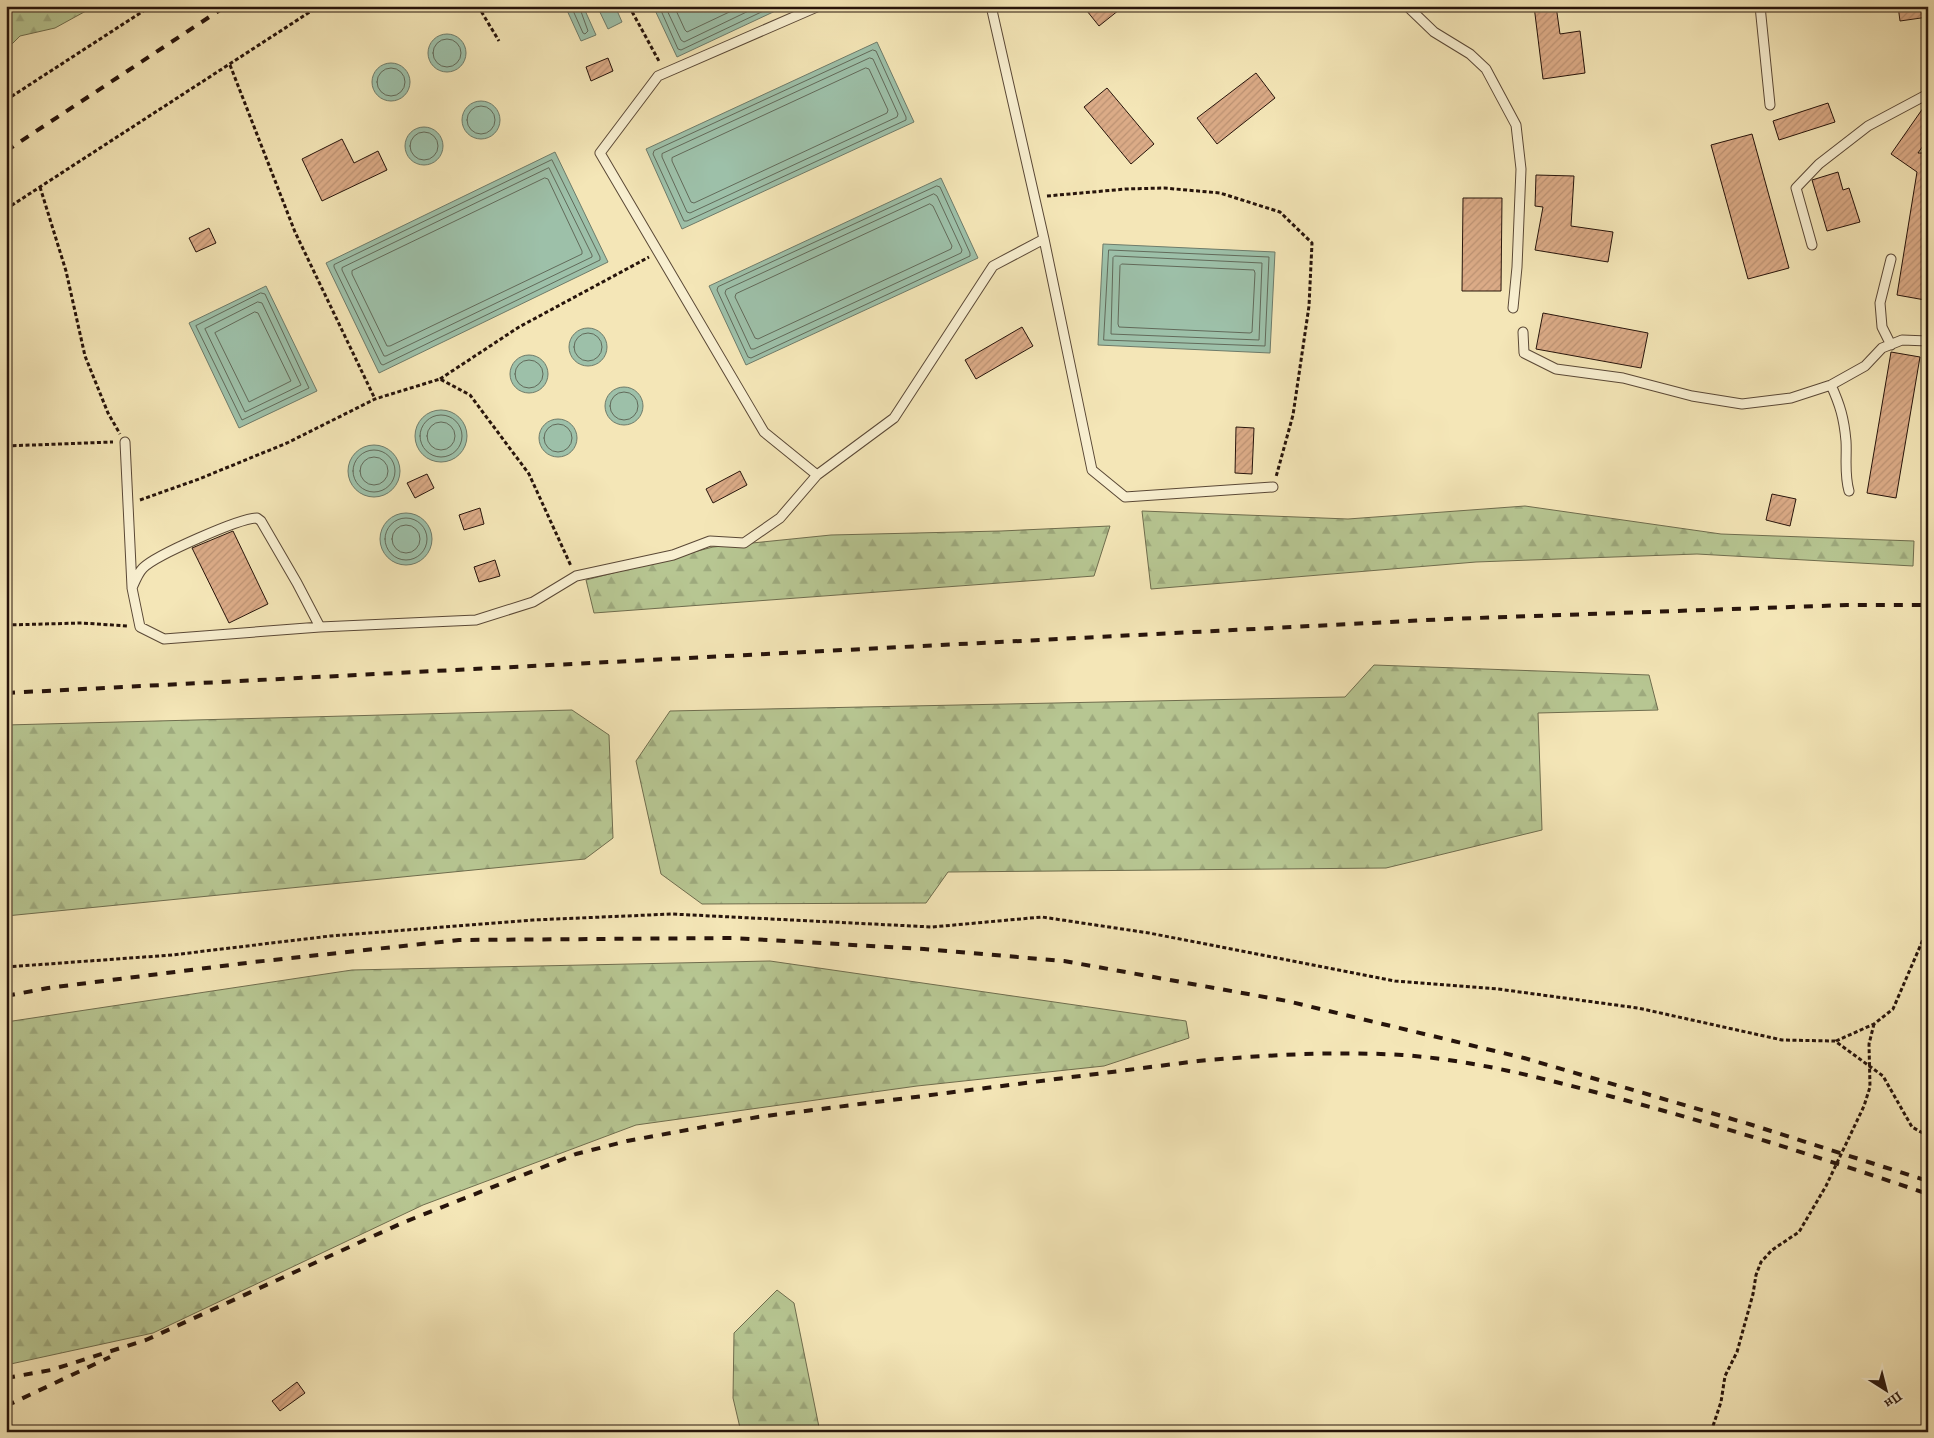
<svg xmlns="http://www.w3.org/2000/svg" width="1934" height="1438" font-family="Alegreya,serif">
<defs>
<pattern id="forest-firs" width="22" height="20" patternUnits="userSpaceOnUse" patternTransform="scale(1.25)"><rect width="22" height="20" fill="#b7c692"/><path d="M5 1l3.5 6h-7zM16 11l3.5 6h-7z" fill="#9da97d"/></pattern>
<pattern id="building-hatch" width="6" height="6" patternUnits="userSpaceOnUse" patternTransform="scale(1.25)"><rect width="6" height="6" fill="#dbab87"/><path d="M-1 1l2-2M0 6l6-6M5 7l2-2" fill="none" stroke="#bc9273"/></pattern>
</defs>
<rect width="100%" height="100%" fill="#f4e6b7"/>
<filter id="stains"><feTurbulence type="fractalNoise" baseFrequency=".004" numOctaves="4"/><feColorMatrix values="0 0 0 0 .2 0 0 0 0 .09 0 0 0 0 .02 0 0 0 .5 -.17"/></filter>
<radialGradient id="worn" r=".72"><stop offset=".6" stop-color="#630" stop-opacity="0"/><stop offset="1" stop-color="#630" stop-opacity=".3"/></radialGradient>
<path fill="url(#forest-firs)" stroke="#6f6d4e" d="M6,6H95L55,28L20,36L6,50Z
M1525,506L1721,534L1914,541L1913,566L1697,554L1476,562L1151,589L1142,511L1348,519Z
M1110,526L1094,576L594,613L586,580L713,547L831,535L1001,531Z
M1374,665L1649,675L1658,710L1538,713L1542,830L1386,868L948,872L926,903L702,904L661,874L636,761L670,711L1345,697Z
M572,710L609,735L613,838L585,859L6,916V725Z
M770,961L1186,1021L1189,1038L1104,1066L917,1086L636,1125L423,1205L153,1333L6,1365V1022L352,970Z
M777,1290L794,1303L820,1432H741L733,1398L734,1333Z"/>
<path fill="#9dc0a9" stroke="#6e7b6a" d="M565,6H583L596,35L581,41Z
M597,6H615L622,22L608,29Z
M653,6H786L677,57Z
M428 53a19 19 0 1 1 38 0a19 19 0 1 1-38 0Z
M877,42L914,122L682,229L646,149Z
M372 82a19 19 0 1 1 38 0a19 19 0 1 1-38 0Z
M462 120a19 19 0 1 1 38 0a19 19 0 1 1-38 0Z
M405 146a19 19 0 1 1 38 0a19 19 0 1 1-38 0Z
M555,152L608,262L379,373L326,263Z
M941,178L978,258L746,365L709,286Z
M1103,244L1275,252L1270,353L1098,345Z
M266,286L317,391L239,428L189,323Z
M569 347a19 19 0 1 1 38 0a19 19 0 1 1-38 0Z
M510 374a19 19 0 1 1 38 0a19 19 0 1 1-38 0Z
M605 406a19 19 0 1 1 38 0a19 19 0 1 1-38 0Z
M415 436a26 26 0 1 1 52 0a26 26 0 1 1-52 0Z
M539 438a19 19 0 1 1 38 0a19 19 0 1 1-38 0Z
M348 471a26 26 0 1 1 52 0a26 26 0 1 1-52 0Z
M380 539a26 26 0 1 1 52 0a26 26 0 1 1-52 0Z"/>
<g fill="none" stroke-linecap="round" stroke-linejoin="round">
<path stroke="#626a5a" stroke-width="1" d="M571,6L583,33L585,34L588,31L579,6
M659,6L678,49L681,50L774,6
M665,6L681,40L684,42L759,6
M674,6L685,30L687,32L742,6
M433 53a14 14 0 1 1 28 0a14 14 0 1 1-28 0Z
M873,50L876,51L906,117V120L687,221H684L653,154L654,151Z
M870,58L873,59L898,114L897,117L690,213L687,212L662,157V154Z
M377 82a14 14 0 1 1 28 0a14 14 0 1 1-28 0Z
M866,68L869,69L888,110L887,113L694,203L691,202L672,161V158Z
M467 120a14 14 0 1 1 28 0a14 14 0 1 1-28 0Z
M410 146a14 14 0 1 1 28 0a14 14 0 1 1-28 0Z
M552,160L600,257V260L383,365L381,364L334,267V265Z
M549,168L592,255V257L386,356H384L342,270V268Z
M545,178L548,179L582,251V254L390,346H387L352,274V271Z
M937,186L940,187L970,253V256L751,358L748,357L717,290L718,287Z
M934,194L937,196L962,250L961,253L754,349H751L725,293L726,290Z
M930,204L933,206L952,246L951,249L758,339L755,338L735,297L736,294Z
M1109,250L1269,257L1265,346L1104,340Z
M1115,256L1262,263L1259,340L1111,334L1113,258Z
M1122,264L1254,270L1255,273L1252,332L1250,333L1119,327L1118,324L1120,266Z
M261,293L265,294L309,388L242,420L196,326Z
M258,302L262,303L301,385L245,412L205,329Z
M255,312L258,313L291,381L249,402L215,333Z
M574 347a14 14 0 1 1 28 0a14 14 0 1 1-28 0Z
M515 374a14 14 0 1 1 28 0a14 14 0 1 1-28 0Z
M610 406a14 14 0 1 1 28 0a14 14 0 1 1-28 0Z
M420 436a21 21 0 1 1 42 0a21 21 0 1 1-42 0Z
M427 436a14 14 0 1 1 28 0a14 14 0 1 1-28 0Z
M544 438a14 14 0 1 1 28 0a14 14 0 1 1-28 0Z
M353 471a21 21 0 1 1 42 0a21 21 0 1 1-42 0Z
M360 471a14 14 0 1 1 28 0a14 14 0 1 1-28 0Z
M385 539a21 21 0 1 1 42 0a21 21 0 1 1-42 0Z
M392 539a14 14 0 1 1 28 0a14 14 0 1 1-28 0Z"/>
</g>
<path fill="url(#building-hatch)" stroke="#27140b" d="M1083,6H1124L1099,26Z
M1534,6H1556L1560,34L1580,31L1585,73L1543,79Z
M1898,6H1928V17L1900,21Z
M608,58L613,71L591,81L586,67Z
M1256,73L1275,98L1217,144L1197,118Z
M1107,88L1154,144L1131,164L1084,107Z
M1928,101V139L1918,153H1928V286L1925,300L1897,295L1917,172L1891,154Z
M1828,103L1835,122L1779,140L1773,121Z
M1752,134L1789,268L1748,279L1711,145Z
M342,139L354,163L378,151L387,170L322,201L302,159Z
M1838,172L1843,190L1849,188L1860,222L1827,231L1812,180Z
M1536,175L1574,176L1571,226L1613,232L1608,262L1535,250L1543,207L1535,206Z
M1463,198H1502L1501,291H1462Z
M209,228L216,243L196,252L189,238Z
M1543,313L1648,333L1641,368L1536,349Z
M1022,327L1033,346L976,379L965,360Z
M1891,352L1920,357L1896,498L1867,493Z
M1236,427L1254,428L1252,474L1235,473Z
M740,471L747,485L713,503L706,489Z
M427,474L434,488L415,498L407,483Z
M1772,494L1796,499L1790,526L1766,520Z
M480,508L484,524L464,530L459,515Z
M233,531L268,604L229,623L192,548Z
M495,560L500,576L479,582L474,567Z
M297,1382L305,1393L280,1411L272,1401Z"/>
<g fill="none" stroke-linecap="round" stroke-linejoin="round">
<g stroke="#5a4836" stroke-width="11">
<path id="service" d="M819,6L658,76L600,153L764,432L817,475L894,418L993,266L1044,239
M991,6L1044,239L1092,470L1125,497L1273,487
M1407,6L1434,32L1470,54L1486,69L1516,125L1521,169L1517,267L1513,308
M1760,6L1770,105
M1812,245L1796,188L1819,164L1868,126L1928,94
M1523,332L1524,353L1556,369L1623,378L1692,396L1742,404L1791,398L1831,385L1865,366L1882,348L1902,340L1928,341
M1891,345L1882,327L1880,303L1891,259
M1831,385C1840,405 1844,418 1846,441C1847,457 1844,474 1849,491
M125,442L132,587
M320,627L164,639L140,627L132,588C135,581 138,573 143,568C156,555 240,518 257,518L261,521L297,583L320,627L476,620L533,602L576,576L673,555L710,541L744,543L780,518L817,475"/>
</g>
<path stroke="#27140b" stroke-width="3" stroke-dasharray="4 2.5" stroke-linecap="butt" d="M478,6L499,41
M629,6L660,63
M230,65L295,232L375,399
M6,100L151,6
M40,187L66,271L85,356L108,413L120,434
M1047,196L1126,189L1164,188L1220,193L1280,212L1312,243L1309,306L1293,415L1276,477
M6,209L319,6
M440,379L519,327L649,257
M6,446L113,442
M140,500L199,479L287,443L375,399L440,379L470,395L529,474L571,566
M6,625L82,623L127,626
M6,967L172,955L330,936L533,920L672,914L932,927L1042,917L1149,933L1395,981L1498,989L1638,1008L1782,1040L1835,1041L1883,1076L1912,1127L1928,1136
M1836,1041L1874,1024L1893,1009L1928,928
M1711,1432L1721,1402L1725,1376L1737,1352L1753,1294L1756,1275L1761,1262L1772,1250L1799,1232L1826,1186L1864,1106L1870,1087L1869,1044L1874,1024"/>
<use href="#service" stroke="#f8efd0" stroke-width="9"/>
<path stroke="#27140b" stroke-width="4" stroke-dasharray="9 9" stroke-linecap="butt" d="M6,151L226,6
M6,693L1448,619L1847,605H1928
M6,996L48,988L254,962L459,940L733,938L924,949L1064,961L1287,1001L1524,1058L1749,1124L1928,1181
M6,1378L51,1370L146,1340L402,1223L576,1154L627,1141L758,1117L1198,1061C1266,1055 1334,1051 1402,1055C1475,1060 1546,1079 1617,1098C1722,1126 1825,1159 1928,1194
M6,1406L110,1357"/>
</g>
<rect width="1934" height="1438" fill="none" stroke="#f4e6b7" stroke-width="25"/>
<rect x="8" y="8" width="1919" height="1423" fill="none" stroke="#27140b" stroke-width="2.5"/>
<rect x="12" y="12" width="1909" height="1413" fill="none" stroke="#27140b"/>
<g transform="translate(1886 1390) rotate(144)" stroke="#f8efd0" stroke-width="4" paint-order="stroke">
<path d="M0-4L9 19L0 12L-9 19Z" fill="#27140b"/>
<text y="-8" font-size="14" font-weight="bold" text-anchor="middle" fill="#27140b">Пн</text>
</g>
<rect width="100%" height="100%" filter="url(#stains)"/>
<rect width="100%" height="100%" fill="url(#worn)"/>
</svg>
